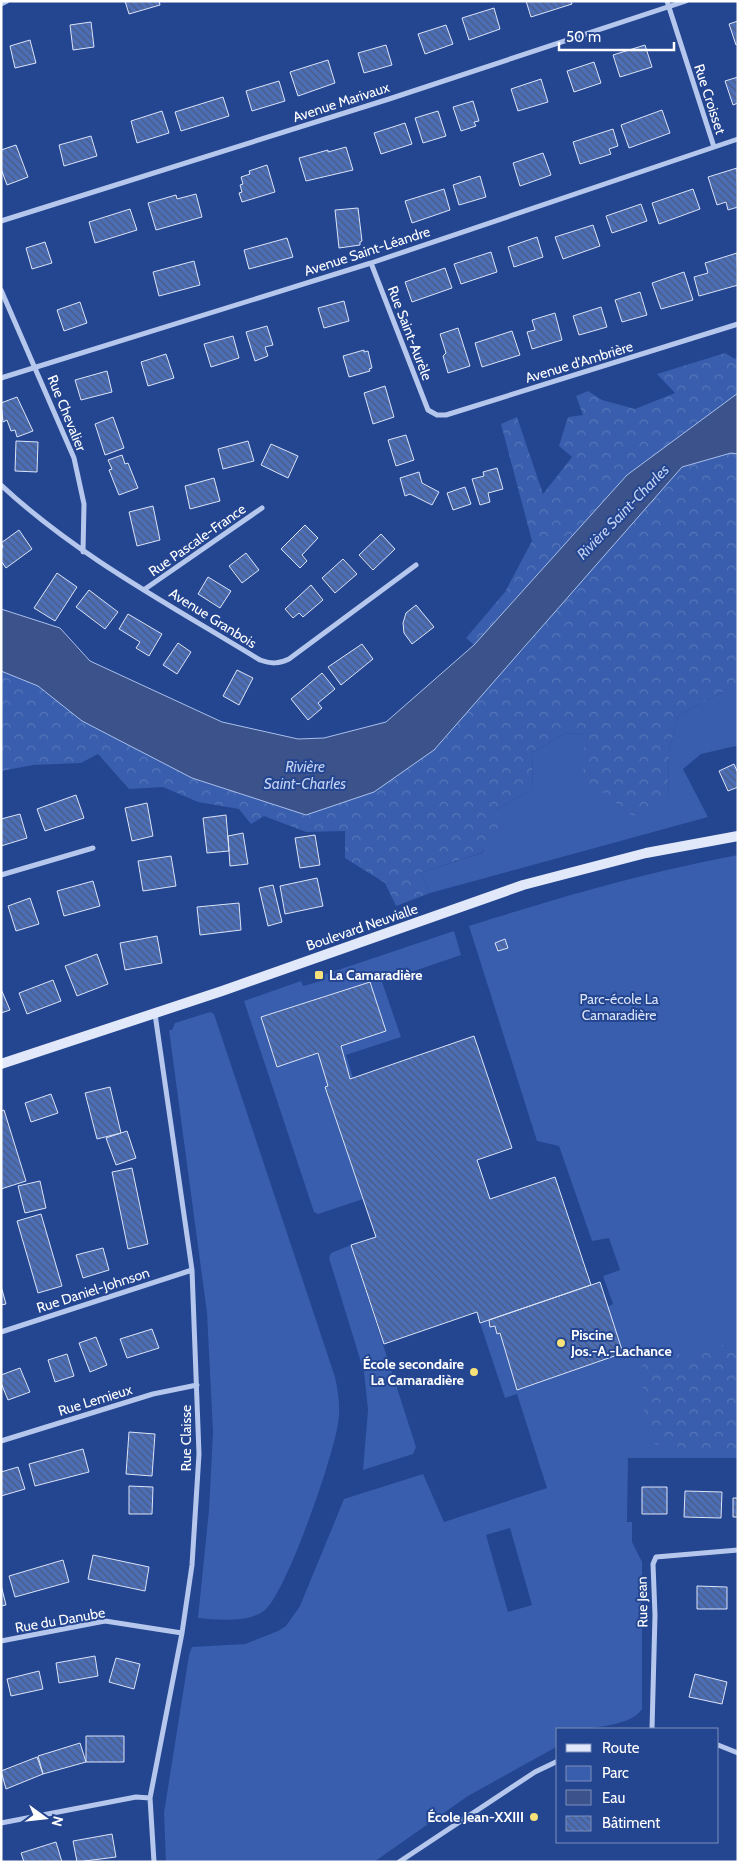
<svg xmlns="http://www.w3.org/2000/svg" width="739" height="1863" font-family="Cabin,sans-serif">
<defs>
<pattern id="forest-crowns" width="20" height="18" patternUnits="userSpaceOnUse" patternTransform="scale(1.25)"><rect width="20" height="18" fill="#385ead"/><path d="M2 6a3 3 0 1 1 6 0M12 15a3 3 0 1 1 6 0" fill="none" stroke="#5676b9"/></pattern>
<pattern id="building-back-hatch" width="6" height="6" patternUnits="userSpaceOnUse" patternTransform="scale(1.25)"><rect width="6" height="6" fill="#4c6eb7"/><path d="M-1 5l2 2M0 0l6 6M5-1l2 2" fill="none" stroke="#4c5b7c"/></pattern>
</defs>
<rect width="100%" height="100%" fill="#244590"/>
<path fill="#385ead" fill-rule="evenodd" d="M722,692H738V743L736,746L701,754L683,769L708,817L430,893L420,873L482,853L496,810L532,789L533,752L566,733L585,734L668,802L669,752L678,716Z
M738,855V1458H628L627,1522H632V1542L642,1562V1709C631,1728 579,1729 558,1729V1746L468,1796L374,1862H166L164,1813L189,1655L192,1647L245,1644L278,1631L286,1626L300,1606L344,1499L423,1474L444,1522L547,1488L517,1394L505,1398L480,1323L489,1320L490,1327L495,1326L497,1333H500L517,1390L623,1353L607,1307L613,1304L603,1276L620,1270L609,1238L592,1241L559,1146L537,1141L469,926C557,898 647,872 738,855ZM510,1528L532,1605L508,1612L486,1535Z
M454,931L461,955L382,982L401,1037L346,1055L353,1078L350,1079L341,1046L386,1031L370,982L261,1017L277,1066L318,1053L328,1086L325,1088L363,1199L318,1214L314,1212L244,1001L301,981L303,986L321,981L320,976Z
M210,1012L214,1014L335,1377C338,1392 341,1407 338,1423C334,1455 287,1591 265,1610C250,1623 217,1620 198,1618L209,1510L213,1432L207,1313L169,1030H172L175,1023Z
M351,1245L416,1447L413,1454L363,1470L368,1410L364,1372L329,1258L331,1253Z"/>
<path fill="url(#forest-crowns)" d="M725,353L735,359L738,357V393L627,475L474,645L466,638L505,592L532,541L501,424L517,417L543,494L572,457L559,446L568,417L583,415L576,396L588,391L602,400L635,409L675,393L657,374Z
M731,453L738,454V692H722L678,716L669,752L668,802L633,816L583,778L585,734L566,733L533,752L532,789L496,810L501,823L481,853L420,873L430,893L396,906L385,883L345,858V831L306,832L264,816L251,824L239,809L198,802L163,787L129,789L98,754L81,763L33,765L1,771V671L38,686L82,721L192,778L306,815L521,652L564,600L682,467Z
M738,1340V1454L654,1444L645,1424L641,1366L657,1355L674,1349L683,1358Z"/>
<path fill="#3b538a" stroke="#a9c0ed" d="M738,393V454L731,453L682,467L434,750L374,792L306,815L192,778L82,721L38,686L1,671V609L60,628L90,661L222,722L298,739L324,738L386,722L474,645L627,475Z"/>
<path fill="url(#building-back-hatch)" stroke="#dae4f9" d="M125,1H159L160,5L129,14Z
M526,1H571L572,4L531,17Z
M494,8L500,29L469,40L462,18Z
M738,21V44L736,45L729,24Z
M91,22L94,47L73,50L70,25Z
M446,25L453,44L425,54L418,34Z
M30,40L36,63L15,68L10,46Z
M386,45L392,65L364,73L358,53Z
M645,45L652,67L620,77L613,55Z
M328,60L335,83L298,96L290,72Z
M594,62L601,83L574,92L567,71Z
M738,77V103L733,105L725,81Z
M541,79L548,102L518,111L511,89Z
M279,81L285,101L252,111L246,91Z
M223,97L229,116L181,131L175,112Z
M473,101L479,121L474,122L476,126L461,131L453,107Z
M662,110L670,133L629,148L621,125Z
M162,111L169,133L137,143L131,121Z
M438,111L446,136L423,143L415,118Z
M405,123L412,144L381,154L374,133Z
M613,129L618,146L609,149L611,154L580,164L573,142Z
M91,136L97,156L64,166L59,145Z
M16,145L28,177L7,185L1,169V150Z
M346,147L353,170L306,181L299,158L328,150V152Z
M543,153L551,175L520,186L513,163Z
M267,165L275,192L242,202L239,193L242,192L240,185L243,184L241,177L250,174L249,171Z
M737,168L738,207L728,210L726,202L717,205L708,177Z
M480,176L486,197L459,205L453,185Z
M444,189L450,210L412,223L405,201Z
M693,189L700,209L659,224L652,203Z
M196,194L202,217L156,230L148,203L176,195L177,199Z
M641,204L647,221L612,233L606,216Z
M358,208L362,241L360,242V245L339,248L335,210Z
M130,209L137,230L95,243L89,222Z
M593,225L600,246L563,259L555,237Z
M537,237L543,257L514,267L508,247Z
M287,238L293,257L249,269L244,250Z
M45,242L52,263L32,269L26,248Z
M491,252L497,272L461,284L454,264Z
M737,253L738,285L699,296L694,277L708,273L705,263Z
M194,261L200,285L159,296L153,272Z
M445,268L452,288L412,302L405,282Z
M684,272L693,300L661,309L652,283Z
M640,292L647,315L622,322L615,300Z
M344,301L349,321L324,328L318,308Z
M80,302L87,323L64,331L57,310Z
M601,307L607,327L579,335L573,316Z
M555,313L562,340L532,349L527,332L535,330L532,320Z
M267,326L273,345L265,347L268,356L255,361L246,332Z
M458,328L470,366L448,373L443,356L446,353L440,334Z
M512,331L520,355L482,367L475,343Z
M233,336L239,358L211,367L204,344Z
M364,350V352L368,351L372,368L369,369L370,371L349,377L343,356Z
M166,354L174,378L148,386L141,362Z
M107,371L112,392L81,400L75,380Z
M385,386L394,417L373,424L364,393Z
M17,397L33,431L17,437L15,430L11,431L7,420L3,422L1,403Z
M113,417L124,448L105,455L95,424Z
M406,435L414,460L396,466L388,440Z
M16,441L38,442L37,472L15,471Z
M248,441L254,461L223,469L218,449Z
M271,444L298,456L288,478L261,465Z
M122,455L125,464L128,463L138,488L119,495L109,470L112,469L108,460Z
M497,468L503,489L488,493L490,502L480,505L472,479L484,476L483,472Z
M419,472L422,483L439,492L432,505L410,494L405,496L400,478Z
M214,478L220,501L190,509L185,486Z
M465,487L471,504L453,510L447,493Z
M153,506L160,540L137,546L129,512Z
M305,525L318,538L302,555L307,561L300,568L281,549Z
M19,530L32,549L6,568L1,561V548L3,547L1,543Z
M381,534L395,549L373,570L359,555Z
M246,553L259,570L242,583L229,566Z
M343,559L357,574L335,593L322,578Z
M57,573L77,587L55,621L34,608Z
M208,577L231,591L220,608L198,594Z
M311,585L323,600L303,617L299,613L293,618L285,609Z
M89,590L118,612L105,629L76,607Z
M416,605L434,627L412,644L404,633L403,623L406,613Z
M128,614L162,634L149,656L136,648L140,642L119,629Z
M178,643L191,652L177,674L163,665Z
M362,644L373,659L341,685L328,667Z
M237,670L253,678L239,705L223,696Z
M322,673L335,689L318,703L322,708L308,720L291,699Z
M734,764L738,773V787L728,791L719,771Z
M76,795L84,818L45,831L37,809Z
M147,803L153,836L132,841L125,808Z
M20,814L27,838L1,846V819Z
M226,815L229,851L207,853L203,818Z
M243,833L248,864L230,866L228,836Z
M315,835L320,865L300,868L295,838Z
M171,856L176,886L143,891L138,861Z
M317,878L323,906L285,914L280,886Z
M93,881L100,906L64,916L57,891Z
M273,885L282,922L268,926L259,888Z
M30,898L39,924L16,931L8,906Z
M239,903L241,930L200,935L197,907Z
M157,936L162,963L125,970L120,943Z
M505,939L508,948L498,951L495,943Z
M97,954L108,984L77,996L65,966Z
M53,980L61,1001L27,1014L19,993Z
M370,982L386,1031L341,1046L350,1079L474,1036L512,1148L477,1160L490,1199L555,1177L591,1285L480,1323L477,1312L384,1344L351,1245L376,1237L325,1087L328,1086L318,1053L277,1067L261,1017Z
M1,989L10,1010L1,1013Z
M110,1087L121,1133L97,1139L85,1093Z
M51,1094L58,1113L31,1122L25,1103Z
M4,1110L26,1181L1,1189V1111Z
M127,1131L136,1158L116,1165L106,1138Z
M132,1168L148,1244L128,1249L112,1172Z
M40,1181L46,1208L25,1213L18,1186Z
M41,1214L62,1286L38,1293L17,1221Z
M103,1248L109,1270L83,1278L76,1255Z
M600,1282L623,1353L517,1390L500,1333L497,1334L495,1326L490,1327L489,1320Z
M1,1286L6,1304L1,1305Z
M152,1329L159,1348L127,1358L120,1339Z
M96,1337L107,1365L90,1372L79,1343Z
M67,1354L74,1376L55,1382L48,1360Z
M20,1368L30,1392L8,1400L1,1383V1375Z
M129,1432L155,1434L152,1476L126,1474Z
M83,1449L89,1472L35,1486L29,1464Z
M18,1467L25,1489L1,1496V1472Z
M129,1486L153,1487L152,1514H129Z
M642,1487H667V1514H642Z
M685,1491L722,1492L721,1518L684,1517Z
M733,1498H738V1517H733Z
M93,1555L149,1567L145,1591L88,1579Z
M63,1560L69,1582L15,1597L9,1576Z
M1,1585L6,1605L1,1606Z
M697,1586L727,1587V1609H697Z
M95,1656L98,1676L59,1683L56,1663Z
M116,1658L140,1664L134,1689L109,1682Z
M39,1671L43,1689L11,1696L7,1679Z
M695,1674L727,1682L722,1704L689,1697Z
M86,1736H124V1762H86Z
M80,1743L86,1762L43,1774L38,1756Z
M37,1757L43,1774L6,1789L1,1771Z
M112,1834L116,1857L77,1862L73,1841Z
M56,1842L62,1862H24L21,1853Z"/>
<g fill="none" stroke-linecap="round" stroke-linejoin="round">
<path stroke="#b5c7ec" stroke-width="5" d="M667,1L714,147
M1,4L7,1
M1,221L389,99L686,1
M371,263L428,410L437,415H446L738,324
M1,290L74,458L84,504L83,552
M1,378L371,263L738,139
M1,485C77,556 172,606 260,660C271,664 279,664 289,659L416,565
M145,589L262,508
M1,875L93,848
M1,1332L192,1270
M1,1441L153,1394L197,1385
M1,1641L105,1621L182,1633
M652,1729L655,1615L653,1564L656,1557L738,1550
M718,1745L738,1753
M1,1823L136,1797L150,1798
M154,1862L150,1798L182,1633L192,1565L199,1454L192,1270L155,1014
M399,1862L535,1772L558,1761"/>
<path stroke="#e1e8f9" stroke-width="10" d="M1,1064L222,991L523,885L646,853L738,836"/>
</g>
<g fill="#f6e279" stroke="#244590" stroke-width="2">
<rect x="314" y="970" width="10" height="10" rx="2.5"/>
<circle cx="561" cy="1343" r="5"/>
<circle cx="474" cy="1372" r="5"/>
<circle cx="534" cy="1817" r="5"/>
</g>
<g text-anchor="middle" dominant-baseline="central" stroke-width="4" stroke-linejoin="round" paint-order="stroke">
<g font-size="14" fill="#fff" stroke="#244590">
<text transform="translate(710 99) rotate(72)">Rue Croisset</text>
<text transform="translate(341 102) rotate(-18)">Avenue Marivaux</text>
<text transform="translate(367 251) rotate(-18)">Avenue Saint-Léandre</text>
<text transform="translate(410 333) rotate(69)">Rue Saint-Aurèle</text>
<text transform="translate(579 362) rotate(-17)">Avenue d'Ambrière</text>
<text transform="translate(67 413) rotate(68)">Rue Chevalier</text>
<text transform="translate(197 540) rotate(-35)">Rue Pascale-France</text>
<text transform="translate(213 618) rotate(32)">Avenue Granbois</text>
<text transform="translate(362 927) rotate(-19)">Boulevard Neuvialle</text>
<text transform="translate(93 1290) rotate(-18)">Rue Daniel-Johnson</text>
<text transform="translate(95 1400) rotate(-17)">Rue Lemieux</text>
<text transform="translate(186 1438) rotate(-90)">Rue Claisse</text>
<text transform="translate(642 1602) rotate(-91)">Rue Jean</text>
<text transform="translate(60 1620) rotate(-10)">Rue du Danube</text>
</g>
<g font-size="14" font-weight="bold" fill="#fff" stroke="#244590" text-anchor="start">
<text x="329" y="975">La Camaradière</text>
<text x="571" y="1335">Piscine<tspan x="571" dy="16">Jos.-A.-Lachance</tspan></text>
<text x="464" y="1364" text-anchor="end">École secondaire<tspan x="464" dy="16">La Camaradière</tspan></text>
<text x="524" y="1817" text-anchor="end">École Jean-XXIII</text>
</g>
<g font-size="14" fill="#dae4f9" stroke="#244590">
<text x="619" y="999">Parc-école La<tspan x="619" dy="16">Camaradière</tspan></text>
</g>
<g font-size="15" font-style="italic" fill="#c1d1f3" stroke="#244590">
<text transform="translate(623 512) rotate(-46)">Rivière Saint-Charles</text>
<text x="305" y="767">Rivière<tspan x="305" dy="17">Saint-Charles</tspan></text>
</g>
</g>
<rect width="739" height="1863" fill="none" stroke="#ffffff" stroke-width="5"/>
<rect x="556" y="1728" width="162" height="115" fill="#244590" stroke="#7c8fbc"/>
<rect x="566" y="1744" width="25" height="8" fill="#e1e8f9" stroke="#7c8fbc"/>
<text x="602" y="1753" font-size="15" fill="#ffffff">Route</text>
<rect x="566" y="1766" width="25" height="15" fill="#385ead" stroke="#7c8fbc"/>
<text x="602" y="1778" font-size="15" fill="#ffffff">Parc</text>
<rect x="566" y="1790" width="25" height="15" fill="#3b538a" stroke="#7c8fbc"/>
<text x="602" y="1803" font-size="15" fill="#ffffff">Eau</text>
<rect x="566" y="1816" width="25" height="15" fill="url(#building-back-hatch)" stroke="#7c8fbc"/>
<text x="602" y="1828" font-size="15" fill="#ffffff">Bâtiment</text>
<g transform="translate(45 1818) rotate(105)" stroke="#244590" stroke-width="4" paint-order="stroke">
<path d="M0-4L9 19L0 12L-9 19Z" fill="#ffffff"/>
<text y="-8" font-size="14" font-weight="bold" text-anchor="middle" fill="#ffffff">N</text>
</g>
<path d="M559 42v8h115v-8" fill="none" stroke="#ffffff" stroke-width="2.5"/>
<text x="566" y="42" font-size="15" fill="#ffffff" stroke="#244590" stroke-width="4" paint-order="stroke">50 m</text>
</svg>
